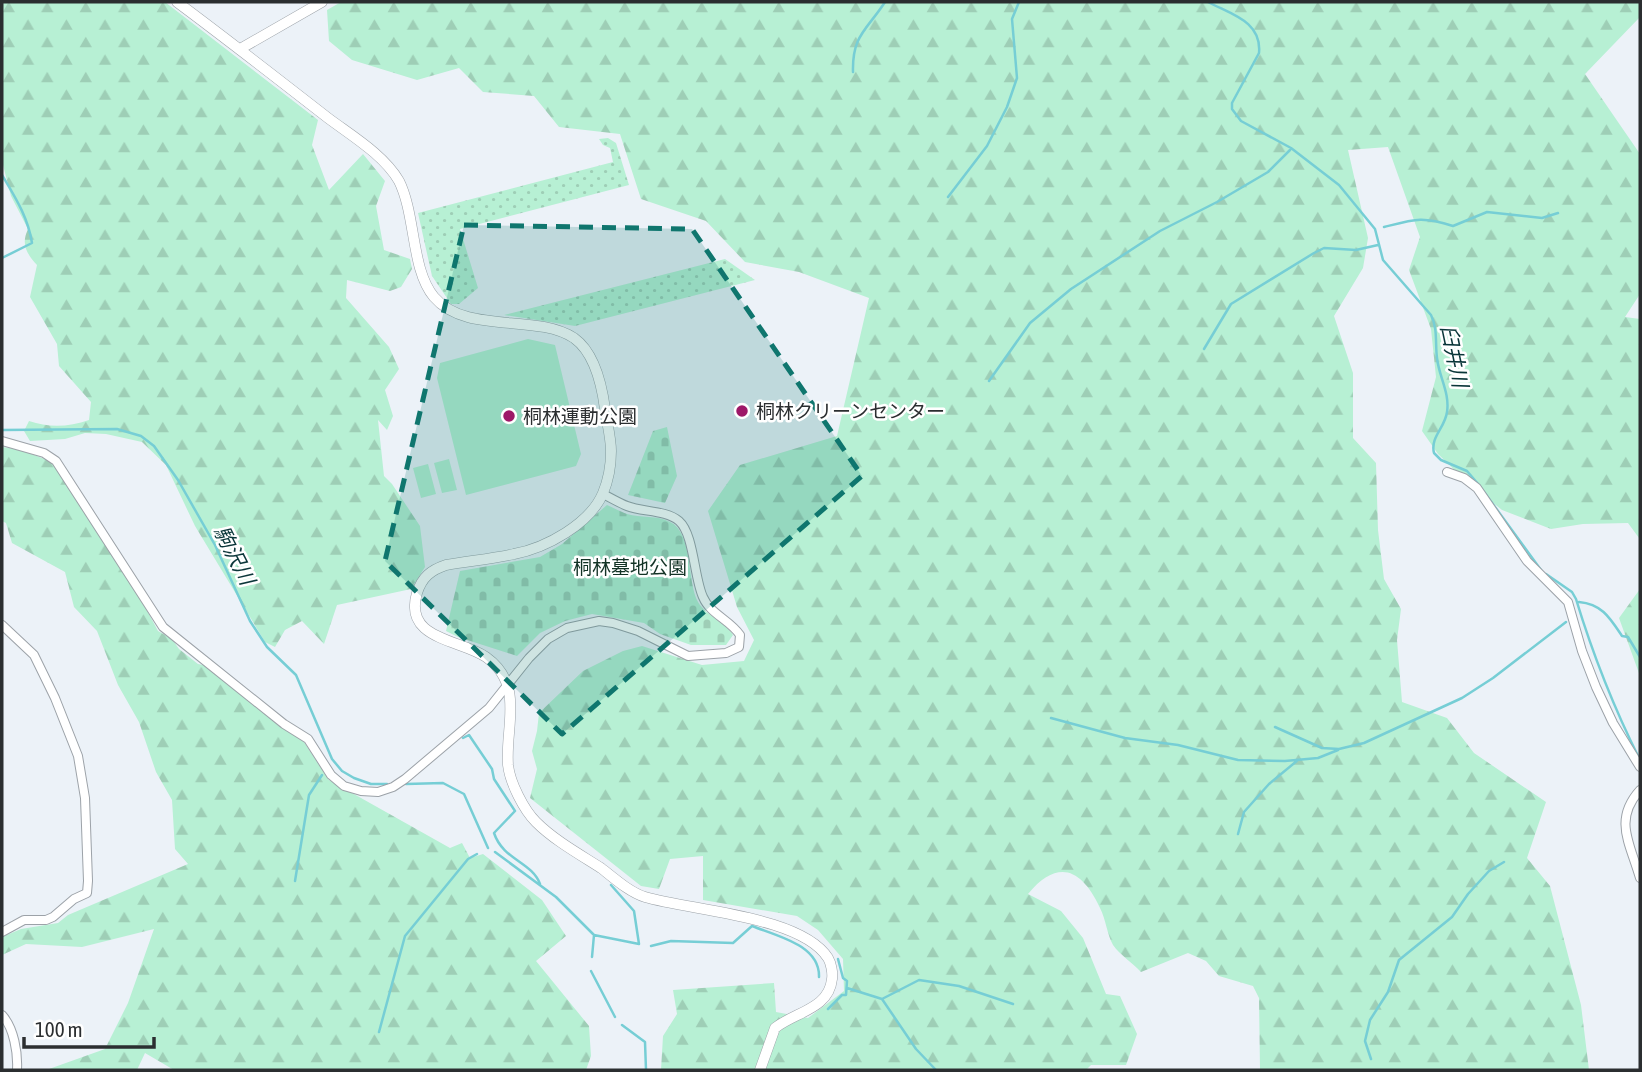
<svg xmlns="http://www.w3.org/2000/svg" width="1642" height="1072" font-family="'Asap Condensed','Noto Sans JP',sans-serif">
<defs>
<pattern id="grass-dots" width="8" height="8" patternUnits="userSpaceOnUse" patternTransform="scale(1.75)"><rect width="8" height="8" fill="#b7f0d4"/><path d="M2 2h.1M6 6h.1" fill="none" stroke="#9eceb6" stroke-width="1.8" stroke-linecap="round"/></pattern>
<pattern id="forest-firs" width="22" height="20" patternUnits="userSpaceOnUse" patternTransform="scale(1.75)"><rect width="22" height="20" fill="#b7f0d4"/><path d="M5 1l3.5 6h-7zM16 11l3.5 6h-7z" fill="#9eceb6"/></pattern>
<pattern id="cemetery-stones" width="16" height="16" patternUnits="userSpaceOnUse" patternTransform="scale(1.75)"><rect width="16" height="16" fill="#b7f0d4"/><path d="M2 7V4a2 2 0 0 1 4 0v3zM10 15v-3a2 2 0 0 1 4 0v3z" fill="#9eceb6"/></pattern>
</defs>
<rect width="100%" height="100%" fill="#ecf2f8"/>
<path fill="url(#grass-dots)" d="M608,138L616,143L629,185L460,229L478,288L459,304H451L432,276L418,213L613,162L610,148L603,145L599,139Z
M725,259L755,280L575,326L504,315Z"/>
<path fill="url(#forest-firs)" d="M4,2H165L318,120L312,145L329,190L363,154L385,181L376,206L384,250L410,259L412,269L401,287L390,291L347,280L346,298L389,347L399,369L385,390L393,416L387,430L378,420L384,476L392,484L420,526L425,567L411,589L337,605L324,644L302,621L285,630L275,647L265,642L195,526L166,465L142,442L106,434L85,433L65,439L30,441L24,431L29,421C49,428 69,427 89,420L91,402L59,366L57,344L30,297L37,265C26,253 21,244 28,229L11,196L2,161V6Z
M341,2H1640V17L1585,74L1640,154V294L1625,317L1640,319V548L1639,538L1628,523L1583,524L1551,529L1502,510L1466,481L1438,454L1422,431L1436,377L1431,329L1409,270L1420,237L1388,147L1348,150L1368,238L1363,268L1334,316L1353,373V438L1376,463L1378,530L1384,579L1401,609L1397,640L1402,702L1447,718L1474,753L1546,802L1527,858L1550,886L1581,1005L1589,1070H1260L1259,998L1253,986L1219,976L1206,961L1188,953L1141,972C1133,963 1120,955 1113,945C1107,934 1106,920 1100,908C1082,869 1058,858 1028,894L1061,911L1083,938L1106,994L1120,996L1137,1034L1126,1065H1091L1086,1070H661L663,1036L677,1014L673,990L774,983L776,1012L808,1018L844,991L843,959L818,930L797,916L703,900V856L670,859L659,889L641,886L530,798L537,769L532,751L537,731L539,713L583,671L623,651L642,646L702,665L744,661L754,640L737,607L708,511L740,465L837,436L869,298L799,272L745,262L706,221L641,199L620,134L559,127L534,96L483,92L459,68L417,80L352,60L329,41L327,10Z
M2,447L19,449L52,462L136,590L158,631L172,639L179,649L198,664L208,666L304,742L329,780L450,848L462,843L470,858L483,854L542,900L566,936L536,961L589,1026L591,1056L586,1070H174L145,1053L137,1070L49,1069L105,1049L128,1003L154,929L82,947L26,944L2,955V937L21,929L58,923L68,915L188,864L175,849L172,800L156,772L139,722L118,685L97,631L74,607L65,572L12,543L6,523L2,521Z
M1640,589V676L1619,618Z"/>
<path fill="url(#cemetery-stones)" d="M667,427L677,476L665,503L628,495L653,431Z
M607,505C614,508 621,512 627,514C641,518 657,515 670,522C693,532 687,583 698,602C707,617 725,620 733,635L726,645H691L660,634L644,623L592,614L565,621L540,633L517,656L458,637L446,631L460,571L540,557L562,544Z"/>
<path fill="#b7f0d4" d="M528,339L555,345L581,454L576,466L466,495L437,378L440,363Z
M449,459L457,490L442,493L434,463Z
M428,464L436,494L421,498L413,468Z"/>
<g fill="none" stroke-linecap="round" stroke-linejoin="round">
<path stroke="#76ced5" stroke-width="2.5" d="M1208,2C1230,14 1262,21 1259,53L1232,103V109L1241,121L1291,148L1339,185L1375,229L1383,260L1431,315C1438,329 1435,343 1437,358C1439,377 1450,393 1447,412C1445,428 1430,437 1434,453L1441,460L1467,471L1479,485L1541,570
M853,72C852,35 867,30 885,2
M2,175C15,197 28,217 32,243L2,258
M948,197L987,146L1007,107L1017,78L1012,19L1019,2
M1384,227C1415,219 1422,216 1453,226L1487,212L1542,218L1558,213
M1204,349L1231,304L1314,253L1324,248L1356,250L1378,245
M989,381L1030,323L1071,289L1160,231L1217,202L1268,172L1290,150
M2,430L117,429L141,436L154,446L178,480L215,545L250,621L267,647L296,675L332,759L342,771L354,778L371,784H387
M1546,574L1572,592L1576,599C1593,655 1614,708 1640,760
M1579,602C1602,604 1610,618 1622,636L1628,637L1640,657
M1051,718L1125,738L1178,745L1238,760L1285,761L1318,758L1338,750
M1275,727L1322,748L1339,749L1364,743L1462,698L1493,678L1566,622
M463,738L469,735L492,769L494,779L515,811L494,833C503,860 532,862 540,884
M406,784L443,783L464,794L488,848
M1238,834L1244,812L1269,784L1298,760
M495,852L556,897L594,935L592,957
M295,881L309,795L322,775
M594,935L639,944L634,911L611,885
M651,946L671,941L733,943L752,926C777,936 820,945 819,977
M591,971L615,1017
M847,988L882,999L916,1049L936,1070
M882,999L919,980L959,986L1013,1004
M828,1009L842,995H846L847,981L843,978L838,959
M622,1025L645,1042L646,1070
M379,1032L405,936L468,859L477,854
M1371,1059L1365,1041L1370,1020L1388,992L1399,960L1452,917L1468,894L1489,871L1504,862"/>
<g stroke="#9ca2a8" stroke-width="10">
<path id="minor" d="M2,441L44,453L56,461L163,627L284,724L308,739L331,775L344,786L361,791L378,792L393,787L405,779L489,708L529,658L548,639L567,628L599,621L613,623L638,631L688,656L726,653L739,647L740,635C730,620 710,614 703,597C694,578 694,534 679,521C666,510 642,512 627,506C619,503 611,498 603,494
M1447,472L1464,478L1477,488L1527,561L1568,602L1582,651L1596,687L1613,723L1640,767
M2,625L34,655L55,698L78,756L85,798L88,881L87,893L74,899L53,917L46,920H24L2,932
M1640,790C1613,820 1630,843 1640,878
M2,1015C14,1028 18,1053 17,1070"/>
</g>
<g stroke="#9ca2a8" stroke-width="11">
<path id="tertiary" d="M177,2C228,40 278,79 328,118C352,136 384,155 399,181C416,215 411,270 434,297C466,335 536,313 574,338C595,353 602,386 605,409C607,423 611,438 611,451C611,464 608,481 603,493C590,524 546,548 514,554C492,559 468,561 446,565C431,570 422,577 417,593C403,640 460,639 486,657C525,685 505,726 508,765C510,783 524,810 536,822C554,840 579,854 601,868C614,878 629,892 645,897C693,911 801,916 828,958C831,963 833,973 832,979C829,1009 795,1012 775,1028L760,1070
M240,49L322,2"/>
</g>
<use href="#minor" stroke="#fff" stroke-width="8"/>
<use href="#tertiary" stroke="#fff" stroke-width="10"/>
</g>
<path fill="#0f766e" fill-opacity="0.2" stroke="#0f766e" stroke-width="5" stroke-dasharray="14 9" stroke-linejoin="round" d="M464,225L692,229L862,476L562,734L385,561Z"/>
<g fill="#9d1868" stroke="#fff" stroke-width="2.5">
<circle cx="742" cy="411" r="7"/>
<circle cx="509" cy="416" r="7"/>
</g>
<g text-anchor="middle" dominant-baseline="central" stroke-width="5" stroke-linejoin="round" paint-order="stroke">
<g font-size="19" fill="#2b2e30" stroke="#fff" text-anchor="start">
<text x="756" y="411">桐林クリーンセンター</text>
<text x="523" y="416">桐林運動公園</text>
</g>
<g font-size="19" fill="#133326" stroke="#fff">
<text x="630" y="567">桐林墓地公園</text>
</g>
<g font-size="21" font-style="italic" fill="#0a3639" stroke="#fff">
<text transform="translate(1455 356) rotate(78)">臼井川</text>
<text transform="translate(235 555) rotate(63)">駒沢川</text>
</g>
</g>
<rect width="1642" height="1072" fill="none" stroke="#2b2e30" stroke-width="7"/>
<path d="M24 1037v10h130v-10" fill="none" stroke="#2b2e30" stroke-width="3.5"/>
<text x="35" y="1037" font-size="21" fill="#2b2e30" stroke="#ffffff" stroke-width="5" paint-order="stroke">100 m</text>
</svg>
